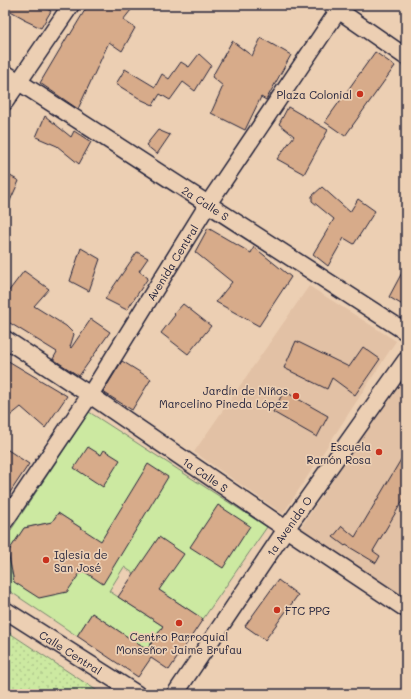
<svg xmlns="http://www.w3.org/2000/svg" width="411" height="699" font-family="Mali,sans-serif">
<defs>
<pattern id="park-dots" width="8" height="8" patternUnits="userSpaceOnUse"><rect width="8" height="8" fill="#cce9a1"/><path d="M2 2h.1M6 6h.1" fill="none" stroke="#afc88c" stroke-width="1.8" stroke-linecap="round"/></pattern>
</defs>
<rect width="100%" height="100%" fill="#eccfb3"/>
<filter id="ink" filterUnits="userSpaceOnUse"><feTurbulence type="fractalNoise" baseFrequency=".025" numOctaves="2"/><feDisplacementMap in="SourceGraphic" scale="8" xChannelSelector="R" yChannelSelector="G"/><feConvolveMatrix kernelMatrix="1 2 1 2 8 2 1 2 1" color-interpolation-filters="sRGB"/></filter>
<g filter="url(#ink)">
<path fill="#e2c1a5" d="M309,286L396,341L283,514L194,452Z
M406,373V597L299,530Z"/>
<path fill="#cce9a1" stroke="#77866e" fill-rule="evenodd" d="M89,412L267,527L203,619L124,567L109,591L163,626L147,650L92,613L77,636L5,588V539ZM58,513L84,530L14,582L8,553L24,528L52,522Z"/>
<path fill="url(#park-dots)" stroke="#77866e" d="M5,630L102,694H5Z"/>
<path fill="#d7ab8a" stroke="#22223b" d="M5,5H37L51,11L41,28L24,20L25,19L5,8Z
M88,5H135L123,20L135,28L122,51L109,42L78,109L40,83L69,34L70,35Z
M261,38L291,55L266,100L261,97L245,130L211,113L223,86L212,77L232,41L252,56Z
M375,52L395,66L345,136L325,122Z
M199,54L211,65L195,91L183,82L170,100L160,94L153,105L142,100L116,84L125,69L155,87L162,74L169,79L181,62L189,67Z
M288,107L328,130L304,174L277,159L294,136L279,124Z
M45,116L71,137L74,131L91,142L79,164L57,146L36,137Z
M158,130L170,135L157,154L146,145Z
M5,173L19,181L5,212Z
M322,187L350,212L358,199L375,211L354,244L344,238L328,266L313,254L334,219L312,201V196Z
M208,228L251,253L254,247L291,277L259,326L216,302L232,282L195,252Z
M81,248L100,259L89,291L70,281Z
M137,252L148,258L139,271L148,278L127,310L105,299Z
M406,265V307L389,297Z
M24,271L49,289L34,306L66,326L74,334L70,347L71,348L91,319L110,332L79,376L53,359L57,352L5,320V296Z
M183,304L211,326L188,354L161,333L175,315L174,314Z
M296,341L349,367L363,347L380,359L355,395L332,378L327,389L284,368Z
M5,359L67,396L45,428L21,407L5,420Z
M122,361L151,379L132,410L103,392Z
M284,391L328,416L317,437L273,412Z
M88,447L101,455L104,450L120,460L103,487L74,468Z
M5,448L29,464L5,500Z
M406,451V495L373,551L380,556L376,563L346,545L345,546L333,537L342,526L355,537Z
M148,464L168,477L103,584L82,570L67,592L39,598L14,582L8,552L24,528L52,522L58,513L101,541Z
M218,505L250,526L223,568L190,547Z
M159,537L184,554L159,590L203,619L169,670L151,658L138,677L77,636L92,613L147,650L163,626L118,597Z
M278,580L298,595L265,640L245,626Z"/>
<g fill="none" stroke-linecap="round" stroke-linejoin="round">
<g stroke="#22223b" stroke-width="19">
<g id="minor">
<path d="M331,5L406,57"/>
<path id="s1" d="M5,73L406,332"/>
<path d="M5,102L71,5"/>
<path id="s2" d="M5,339L90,395L286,529L406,609"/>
<path id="s3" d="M5,521L90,395L208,204L342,5"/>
<path id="s4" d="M5,610L137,694"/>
<path id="s5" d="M175,694L286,529L406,360"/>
</g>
</g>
<use href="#minor" stroke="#eccfb3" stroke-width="16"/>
</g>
</g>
<g fill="#c8321e" stroke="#eccfb3" stroke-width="1.5">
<circle cx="360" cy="94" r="4"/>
<circle cx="296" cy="396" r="4"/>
<circle cx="379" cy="452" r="4"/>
<circle cx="46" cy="560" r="4"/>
<circle cx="277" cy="610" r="4"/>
<circle cx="179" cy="623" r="4"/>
</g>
<g text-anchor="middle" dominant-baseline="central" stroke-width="3.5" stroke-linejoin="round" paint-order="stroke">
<g font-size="11" fill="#22223b" stroke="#eccfb3" text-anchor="end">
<text x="352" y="94">Plaza Colonial</text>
<text x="288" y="390">Jardín de Niños<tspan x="288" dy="13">Marcelino Pineda López</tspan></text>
<text x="371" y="446">Escuela<tspan x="371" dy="13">Ramón Rosa</tspan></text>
<text x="54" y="554" text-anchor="start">Iglesia de<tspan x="54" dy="13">San José</tspan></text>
<text x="285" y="610" text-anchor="start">FTC PPG</text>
<text x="179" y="636" text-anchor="middle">Centro Parroquial<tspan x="179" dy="13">Monseñor Jaime Brufau</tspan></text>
</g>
<g font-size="11" fill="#22223b" stroke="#eccfb3">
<text stroke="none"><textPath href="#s1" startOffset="239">2a Calle S</textPath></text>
<text stroke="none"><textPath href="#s3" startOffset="308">Avenida Central</textPath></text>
<text stroke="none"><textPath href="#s2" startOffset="242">1a Calle S</textPath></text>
<text stroke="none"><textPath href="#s5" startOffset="203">1a Avenida O</textPath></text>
<text stroke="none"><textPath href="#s4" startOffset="78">Calle Central</textPath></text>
</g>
</g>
<rect width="411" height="699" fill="none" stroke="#eccfb3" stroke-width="20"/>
<rect x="10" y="10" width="391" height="679" fill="none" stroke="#22223b" stroke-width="1.5" filter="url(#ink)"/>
</svg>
